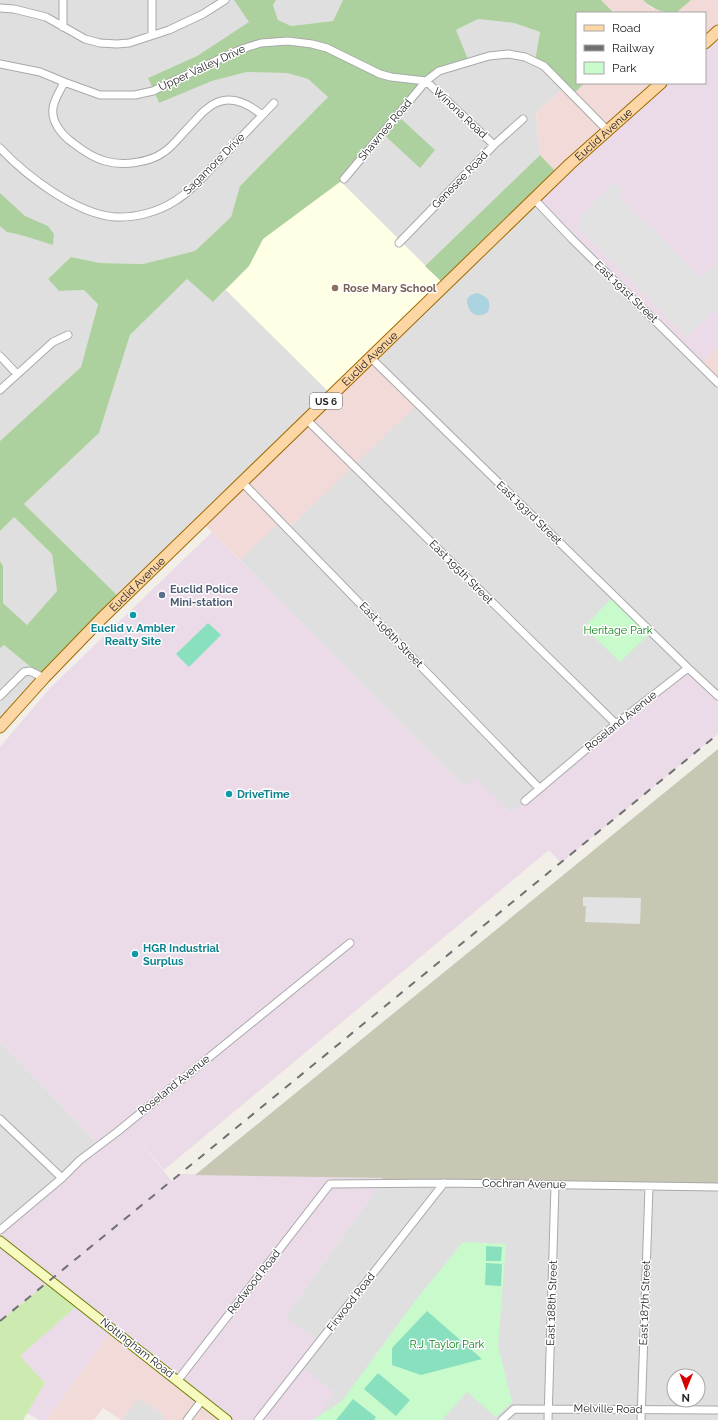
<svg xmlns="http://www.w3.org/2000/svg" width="718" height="1420" font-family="Raleway,sans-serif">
<rect width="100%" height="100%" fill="#f2efe9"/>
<path fill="#e0dfdf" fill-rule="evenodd" d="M0,0H234L250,22L197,56L148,78L159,103L212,81L247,72L287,73L308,79L328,97L240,186L231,217L195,251L143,264L100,263L71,257L48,279L59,291L84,290L98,303L81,367L0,441Z
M276,0H343L333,21L291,26L278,20L273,5Z
M478,19L514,23L540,32L564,87L536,113L540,155L425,266L340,181L382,133L435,151L397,115L456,30Z
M535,200L718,383V696L525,801L511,813L476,779L464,787L240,560L280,521L288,529L353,466L370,357Z
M187,279L213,302L226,290L332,395L121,599L24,504L99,433L130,335Z
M14,517L52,554L57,591L27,625L3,603V566L0,561V531Z
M0,644L4,645L44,678L0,727Z
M0,1042L91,1136L98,1146L0,1230Z
M381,1183L718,1187V1420H314L301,1366L285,1317ZM674,1376H698V1400H674Z
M139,1397L163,1414V1420H121Z"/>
<path fill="#f2dad9" d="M601,0H643L651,8L671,13H614Z
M691,0H718V34L705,43V13H676Z
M585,83H661L559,175L540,155L536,113L564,87L572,95Z
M718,346V383L700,365Z
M370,357L418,404L288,529L280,522L240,560L201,521Z
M113,1329L227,1420H163V1414L139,1398L121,1420L103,1408L94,1420H46Z"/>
<path fill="#ebdbe8" d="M718,34V346L700,365L535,200L661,83H705V43Z
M212,532L464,787L476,778L511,813L539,788L688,668L718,696V734L561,863L549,850L164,1170L129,1129L172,1181L180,1174L382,1178L381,1183L285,1317L319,1342L301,1366L335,1393L314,1420H227L113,1329L46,1420H39L27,1413L45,1383L20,1356L50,1281L0,1321V1230L98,1146L91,1136L0,1042V747L49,689Z"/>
<path fill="#ffffe5" d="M340,181L445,285L332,395L226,290L249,266L263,239Z"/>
<path fill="#c7c7b4" d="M718,749V1187L381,1183L382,1178L195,1175Z"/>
<path fill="#cdebb0" d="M50,1281L80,1303L20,1356L45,1383L23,1420H0V1321Z"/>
<path fill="#add19e" d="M234,0H276L273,5L278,20L291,26L333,21L343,0H601L614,13H577V83H585L572,95L535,62L540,32L514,23L478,19L456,30L469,62L439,71L397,115L435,150L420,168L382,133L344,179L263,239L249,266L213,302L187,279L130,335L99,433L24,504L121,599L44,678L4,645L0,648V561L3,566V603L27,625L57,591L52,554L14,517L0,531V441L81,367L98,304L84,290L59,291L48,279L71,257L100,263L143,264L195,251L231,217L240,186L328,97L308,79L287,73L247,72L212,81L159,103L148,78L197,56L249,22Z
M643,0H691L676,13C663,13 652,9 643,0Z
M540,155L559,175L445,285L425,266Z
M0,193L25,216L48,226L54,234L53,245L21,235L7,232L0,226Z"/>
<path fill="#c8facc" d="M614,596L651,632L620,662L584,627Z
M463,1242L506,1244L498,1346L512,1402L496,1417L467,1392L442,1420H313L342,1401L415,1301Z"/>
<path fill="#88e0be" d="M208,623L221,635L189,667L176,654Z
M486,1246L502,1247L501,1261H486Z
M486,1263L502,1264L501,1286L485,1285Z
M427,1311L482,1359L421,1375L392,1365V1348Z
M378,1373L410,1400L396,1416L364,1389Z
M353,1399L376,1417L374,1420H336Z"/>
<path fill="#e2e2e2" d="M615,181L623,190L618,196L647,225H649L701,278L718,262V307L687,337L684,335L645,295L641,294V291L576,226L582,222L578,218Z
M583,897L641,898L640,924L585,922L586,906H583Z"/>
<path fill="#aad3df" d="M477,293C487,296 492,301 488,312C476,320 467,312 467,299L471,295Z"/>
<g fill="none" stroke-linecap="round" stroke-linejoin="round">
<g stroke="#a9a9a9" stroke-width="9">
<path id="street" d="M0,8L14,9L46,17L85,39L100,43L117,44L129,43L169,30L203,14L225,0
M63,27V0
M152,35V0
M0,64L40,72L64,82L100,95H135L153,91L232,53L248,47L261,43L288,41L312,44L327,48L380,74L391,77L426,81L439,71L489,56L508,54L525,57L544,66L607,130
M64,82C61,90 54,99 53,108C51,122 62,135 73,143C82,150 94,158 105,161C123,166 149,163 164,152C173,146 180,136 188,128C197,119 205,107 218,102C234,96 250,105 262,115
M0,148C25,175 76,214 115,217C135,218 158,212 175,201C191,191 203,177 215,164C235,144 255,123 274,103
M344,179L426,81L494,145
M535,200L572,239L718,383
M399,243L494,145L523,119
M0,356L17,374
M370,357L688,668L718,696
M0,390L53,342L68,335
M307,420L616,724
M242,482L539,788
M0,696L24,672L30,671L44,678
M525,801L616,724L688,668
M0,1119L62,1178
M0,1230L62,1178L80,1160L117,1132L350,943
M178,1380L330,1184L444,1183L718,1187
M187,1420L202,1400
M258,1420L444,1183
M502,1420L514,1409L718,1410
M548,1420L555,1185
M641,1420L649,1187"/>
</g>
<g stroke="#707d05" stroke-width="11">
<path id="secondary" d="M0,1241L227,1420"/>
</g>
<g stroke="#a06b00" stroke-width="13">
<g id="primary">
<path d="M705,43L718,31"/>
<path id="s1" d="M0,727L44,678L100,620L570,164L661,83"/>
</g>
</g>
<use href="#street" stroke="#fff" stroke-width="7"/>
<use href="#secondary" stroke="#f7fabf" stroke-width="9"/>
<use href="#primary" stroke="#fcd6a4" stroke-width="11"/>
<path stroke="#707070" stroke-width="2" stroke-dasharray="8 8" stroke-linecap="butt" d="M0,1321L718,734"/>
</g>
<circle fill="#8d6e63" stroke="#fff" stroke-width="1.5" cx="335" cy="288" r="4"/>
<circle fill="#5c6f8a" stroke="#fff" stroke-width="1.5" cx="162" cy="595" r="4"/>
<g fill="#0f9aa8" stroke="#fff" stroke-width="1.5">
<circle cx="133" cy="615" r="4"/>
<circle cx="229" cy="794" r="4"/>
<circle cx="135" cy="954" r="4"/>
</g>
<g text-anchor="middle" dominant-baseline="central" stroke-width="3" stroke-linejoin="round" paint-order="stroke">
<rect fill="#fff" stroke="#646464" stroke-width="1" x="310" y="393" width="32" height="16" rx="3"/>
<g font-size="10" font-weight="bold" fill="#222">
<text x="326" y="401">US 6</text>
</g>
<g font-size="11" fill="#222" stroke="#fff">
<text transform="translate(202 68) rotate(-25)">Upper Valley Drive</text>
<text transform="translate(460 113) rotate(43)">Winona Road</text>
<text transform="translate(385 130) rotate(-50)">Shawnee Road</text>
<text stroke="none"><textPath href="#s1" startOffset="846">Euclid Avenue</textPath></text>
<text transform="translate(214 164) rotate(-45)">Sagamore Drive</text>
<text transform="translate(460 180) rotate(-46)">Genesee Road</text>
<text transform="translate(626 292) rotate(44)">East 191st Street</text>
<text stroke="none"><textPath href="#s1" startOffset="522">Euclid Avenue</textPath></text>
<text transform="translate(529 513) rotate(44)">East 193rd Street</text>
<text transform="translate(461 572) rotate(45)">East 195th Street</text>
<text stroke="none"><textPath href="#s1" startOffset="198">Euclid Avenue</textPath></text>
<text transform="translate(391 635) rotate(46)">East 196th Street</text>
<text transform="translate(621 721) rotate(-39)">Roseland Avenue</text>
<text transform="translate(174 1085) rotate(-39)">Roseland Avenue</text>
<text transform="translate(524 1184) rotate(1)">Cochran Avenue</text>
<text transform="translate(254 1282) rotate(-52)">Redwood Road</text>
<text transform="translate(351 1302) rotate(-52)">Firwood Road</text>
<text transform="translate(552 1303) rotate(-88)">East 188th Street</text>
<text transform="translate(645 1303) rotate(-88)">East 187th Street</text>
<text transform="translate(137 1348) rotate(38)">Nottingham Road</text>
<text transform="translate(608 1409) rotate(1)">Melville Road</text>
</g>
<g font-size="11" font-weight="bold" fill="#785e54" stroke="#fff" text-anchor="start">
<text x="343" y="288">Rose Mary School</text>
</g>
<g font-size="11" font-weight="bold" fill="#4e5e75" stroke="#fff" text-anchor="start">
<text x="170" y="589">Euclid Police<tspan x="170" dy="13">Mini-station</tspan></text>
</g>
<g font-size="11" font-weight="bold" fill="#0d838f" stroke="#fff" text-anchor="start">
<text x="133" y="628" text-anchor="middle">Euclid v. Ambler<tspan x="133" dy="13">Realty Site</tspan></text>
<text x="237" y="794">DriveTime</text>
<text x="143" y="948">HGR Industrial<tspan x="143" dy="13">Surplus</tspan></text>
</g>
<g font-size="11" fill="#0c8416" stroke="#fff">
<text x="618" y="630">Heritage Park</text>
<text x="447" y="1344">R.J. Taylor Park</text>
</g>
</g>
<rect x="576" y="12" width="130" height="72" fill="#ffffff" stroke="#a7a7a7"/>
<rect x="584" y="25" width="20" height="6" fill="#fcd6a4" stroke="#a7a7a7"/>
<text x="612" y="32" font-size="12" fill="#222222">Road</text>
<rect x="584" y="45" width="20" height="6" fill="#707070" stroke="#a7a7a7"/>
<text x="612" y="52" font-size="12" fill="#222222">Railway</text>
<rect x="584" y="62" width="20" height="12" fill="#c8facc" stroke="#a7a7a7"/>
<text x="612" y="72" font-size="12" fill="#222222">Park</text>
<g transform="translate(686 1388) rotate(181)"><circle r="19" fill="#ffffff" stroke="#a7a7a7"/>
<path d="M0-3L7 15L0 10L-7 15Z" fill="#d40000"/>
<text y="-6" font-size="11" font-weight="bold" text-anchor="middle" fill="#222222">N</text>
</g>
</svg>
